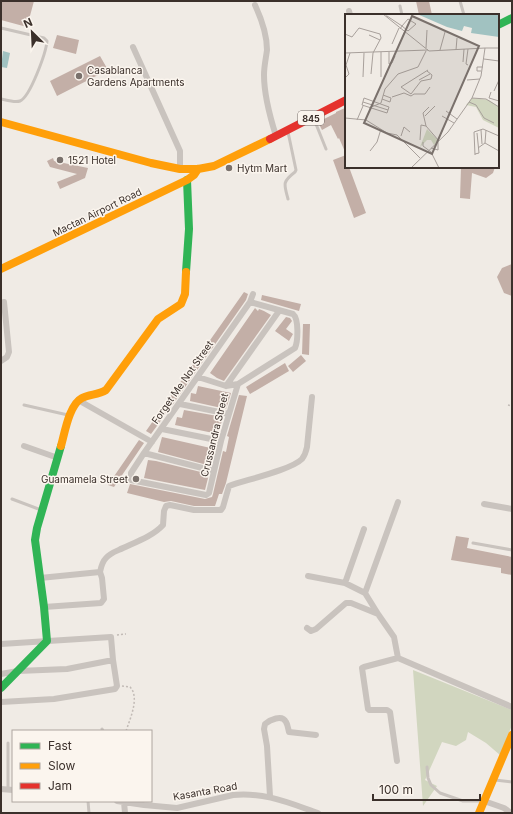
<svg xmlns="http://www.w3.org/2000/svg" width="513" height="814" font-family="Inter,sans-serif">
<rect width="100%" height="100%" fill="#f0ebe5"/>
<path fill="#d1d6bf" d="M413,670L512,710V725L500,755L486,743L468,732L466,740L456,746L442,742L425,780L437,786L423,806Z"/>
<path fill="#a1c2c1" d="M3,51L10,53L7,68L1,67Z"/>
<path fill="#c3afa7" d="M1,1H34L27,27L1,20Z
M416,1H429L432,15H419Z
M57,35L79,40L76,54L53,48Z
M100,56L108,70L57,96L50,81Z
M345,108L346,110V154L339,138L338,139L331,125L322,130L318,122L336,113V112Z
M346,155V167H349L366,213L354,218L333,160Z
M53,158L54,161L88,168L85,178L60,189L57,182L77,174L50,167L47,161Z
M461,167H495L493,173L486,178L472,173L470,199L460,198Z
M512,264V296L504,293L497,277L502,268Z
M244,292L248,294L246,300L176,400L151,434L146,431Z
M262,295L301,304L299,311L261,300Z
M255,308L258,311L259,309L264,311L271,315L224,381L217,378L210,373Z
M286,317L290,318L292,321L286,329L293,334L289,341L275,331Z
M303,324H310L309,355L302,354Z
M301,355L306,361L293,372L288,366Z
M285,363L289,371L250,394L246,387Z
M198,386L231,393L226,409L190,401L191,393L196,394Z
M239,395L247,396L226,483L222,494H219L215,506H194L171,501L164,502L127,493L130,484L205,499L212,497L213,494L223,451L226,452L229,437L227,436Z
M184,410L223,417L218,434L175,425L177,417L182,418Z
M162,437L215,449L211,466L158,452Z
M139,440L144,443L114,487L108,485Z
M148,460L156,461L209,474L205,490L144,478Z
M456,536L469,538L467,548L512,557V575L501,573V568L451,560Z"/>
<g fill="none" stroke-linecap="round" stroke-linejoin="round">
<path stroke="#c2bbb6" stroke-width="1.5" stroke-dasharray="2 2" stroke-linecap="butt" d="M508,405L512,406
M117,635L126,634
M122,686L130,687C140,697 130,719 126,731"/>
<path stroke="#c9c3be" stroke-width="3" d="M460,1L464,15
M400,6L402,15
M1,28L44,38L47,41C46,53 30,97 20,101C15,103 6,100 1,99
M314,119L326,149
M288,132L296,170L295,172C282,182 284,184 288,199
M24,405L68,415
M12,499L41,510
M473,543L512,550
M102,729L103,731
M427,767L428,778L431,785L440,793L463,801H482
M495,780L512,782
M8,790V743
M88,801L89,813"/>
<path stroke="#c9c3be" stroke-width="6" d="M255,5C261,18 267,36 267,50C266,58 264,66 264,75C264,94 270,117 276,136
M349,11L350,15
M133,47L180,151V169
M1,361L7,357L9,352L4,302
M198,377L226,386L238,384L295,348C298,341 299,319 293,314L250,302
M238,384L221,441L209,493L206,495L131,480V473L144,453L250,302L253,294
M226,386L279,311
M78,400L152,442
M180,404L229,414
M162,429L221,441
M24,446L58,458
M144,453L214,471
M484,504L512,509
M364,529L345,583L365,593L378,614L394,637L398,658
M100,572C101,567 103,561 106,558C110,553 117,551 123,548C136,542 153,536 163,525L164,511L166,506L170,505L194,510H221L223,507L229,486C245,480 291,470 302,459C305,455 306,452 307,447L312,397
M308,576L345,583
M40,578L100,572L102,578L104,599L101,603L44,607
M365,593L398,502
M307,628L311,631L316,629L346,603H351L378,614
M1,644L111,637L113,660L117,686L115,689L54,699L1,702
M1,674L18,671L67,669L113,660
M397,761L390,712L387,710H369L368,709L362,668L364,667L398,658L512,707
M1,789L13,790
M270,796L267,746L264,729L265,724C270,720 282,714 286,722C288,725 288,729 289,732L316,735
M117,801L144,805L177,808L233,795C265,792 289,803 318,813
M484,801L504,808L511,813
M124,802L125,813"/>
<path stroke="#30b455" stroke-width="8" d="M498,25L512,18
M186,272L189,229L187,180
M1,688L47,641L44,607L35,540L37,528L61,446"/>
<path stroke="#ff9f0a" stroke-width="8" d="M1,122L151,163L180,169H198L214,166L270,139
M1,269L187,180L194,175L198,169
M61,446C65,432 69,405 82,398C90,394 98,395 106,390L158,319L181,304L185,294L186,272
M479,813L512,735"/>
<path stroke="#e5322d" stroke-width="8" d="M270,139L346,100"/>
</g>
<g fill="#7a716c" stroke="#fbf5ee" stroke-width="1.5">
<circle cx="79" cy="76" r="4"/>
<circle cx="60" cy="160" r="4"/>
<circle cx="229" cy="168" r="4"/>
<circle cx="136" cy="479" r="4"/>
</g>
<g text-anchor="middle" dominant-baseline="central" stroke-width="3" stroke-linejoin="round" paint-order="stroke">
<rect fill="#fbf5ee" stroke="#756b66" stroke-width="1" x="298" y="111" width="26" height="14" rx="3"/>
<g font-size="9" font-weight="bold" fill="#3b302b">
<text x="311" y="118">845</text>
</g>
<g font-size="10" fill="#3b302b" stroke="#fbf5ee" text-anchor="start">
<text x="87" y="70">Casablanca<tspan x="87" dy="12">Gardens Apartments</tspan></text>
<text x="68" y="160">1521 Hotel</text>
<text x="237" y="168">Hytm Mart</text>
<text x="128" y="479" text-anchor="end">Guamamela Street</text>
</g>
<g font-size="10" fill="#3b302b" stroke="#fbf5ee">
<text transform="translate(97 212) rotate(-26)">Mactan Airport Road</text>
<text transform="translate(182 382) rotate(-55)">Forget Me Not Street</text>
<text transform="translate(214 435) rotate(-76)">Crussandra Street</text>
<text transform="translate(205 791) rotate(-10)">Kasanta Road</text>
</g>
</g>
<g transform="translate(345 14)">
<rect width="154" height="154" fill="#f0ebe5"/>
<path d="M127,84L144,86L154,93V114L138,106L131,93L121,91ZM82,115L93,126L89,131L86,126H82L75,133Z" fill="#d1d6bf"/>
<path d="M72,0H154V23L126,19L127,14L119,12L117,17L102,13Z" fill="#a1c2c1"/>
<path fill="none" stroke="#a8a09b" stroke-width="1" d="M38,0L84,37L140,34L136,62L127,84L103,118L66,154M41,2H42L57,12L63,17L71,10L63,5L57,12L55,15M0,20L7,23L14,14L35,20L36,24L28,39L26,60M24,21L35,26M47,30L54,14M81,34L82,16M140,34H154M123,35L121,50L123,51M95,36L100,18M111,36L112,24M36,38V63M44,38V50L47,49L50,42M0,39L83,36M139,45L154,47M118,48L119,35M136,57H132V53H138M18,63L19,39M0,64L4,60L1,51L5,39M74,66L85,60M122,66L135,65M76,67L66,80L56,73L83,56M76,67L86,65L87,61L82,57M149,77L154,66M146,78L144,84L154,87M47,83L59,79L66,82L69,80H80L85,73M19,84L44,93L42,99L17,91ZM127,84L141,85L154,93M37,85L45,88L46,84L38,81M18,88L43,96M124,88L131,91L139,104L149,109M24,94L36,89L40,75L53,60L73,53L81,37M101,97L112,105M80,102L90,92M97,102L109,109M0,104L21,106L42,119L52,121L75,144M12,106L18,92M81,112L78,99L84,93M136,116L137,130M56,122L59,113L65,118M75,126L76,111L81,112L94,127M78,128V132L86,138L94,154M140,129L141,116M86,134L93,136V128M133,134L140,129L154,137M25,137L32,128L36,115M130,140L134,139L132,119M130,141L129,118L138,115L154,122"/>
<path fill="#7a716c" fill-opacity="0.15" stroke="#7a716c" stroke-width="2" d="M67,2L134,32L87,140L19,109Z"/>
<rect width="154" height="154" fill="none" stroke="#3b302b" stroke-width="2"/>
</g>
<rect width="513" height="814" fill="none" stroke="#3b302b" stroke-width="4"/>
<rect x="12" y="730" width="140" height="72" fill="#fbf5ee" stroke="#aea6a0"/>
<rect x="20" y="743" width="20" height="6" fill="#30b455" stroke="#aea6a0"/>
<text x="48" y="750" font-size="12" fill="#3b302b">Fast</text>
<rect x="20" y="763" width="20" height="6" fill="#ff9f0a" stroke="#aea6a0"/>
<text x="48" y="770" font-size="12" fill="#3b302b">Slow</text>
<rect x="20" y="783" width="20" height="6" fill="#e5322d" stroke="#aea6a0"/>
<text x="48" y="790" font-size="12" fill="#3b302b">Jam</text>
<g transform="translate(32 32) rotate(336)" stroke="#fbf5ee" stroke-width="3" paint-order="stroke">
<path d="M0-3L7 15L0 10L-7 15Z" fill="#3b302b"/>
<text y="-6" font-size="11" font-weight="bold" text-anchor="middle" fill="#3b302b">N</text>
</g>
<path d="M373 794v6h107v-6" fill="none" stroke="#3b302b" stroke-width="2"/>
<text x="379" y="794" font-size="12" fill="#3b302b" stroke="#fbf5ee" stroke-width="3" paint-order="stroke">100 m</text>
</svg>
